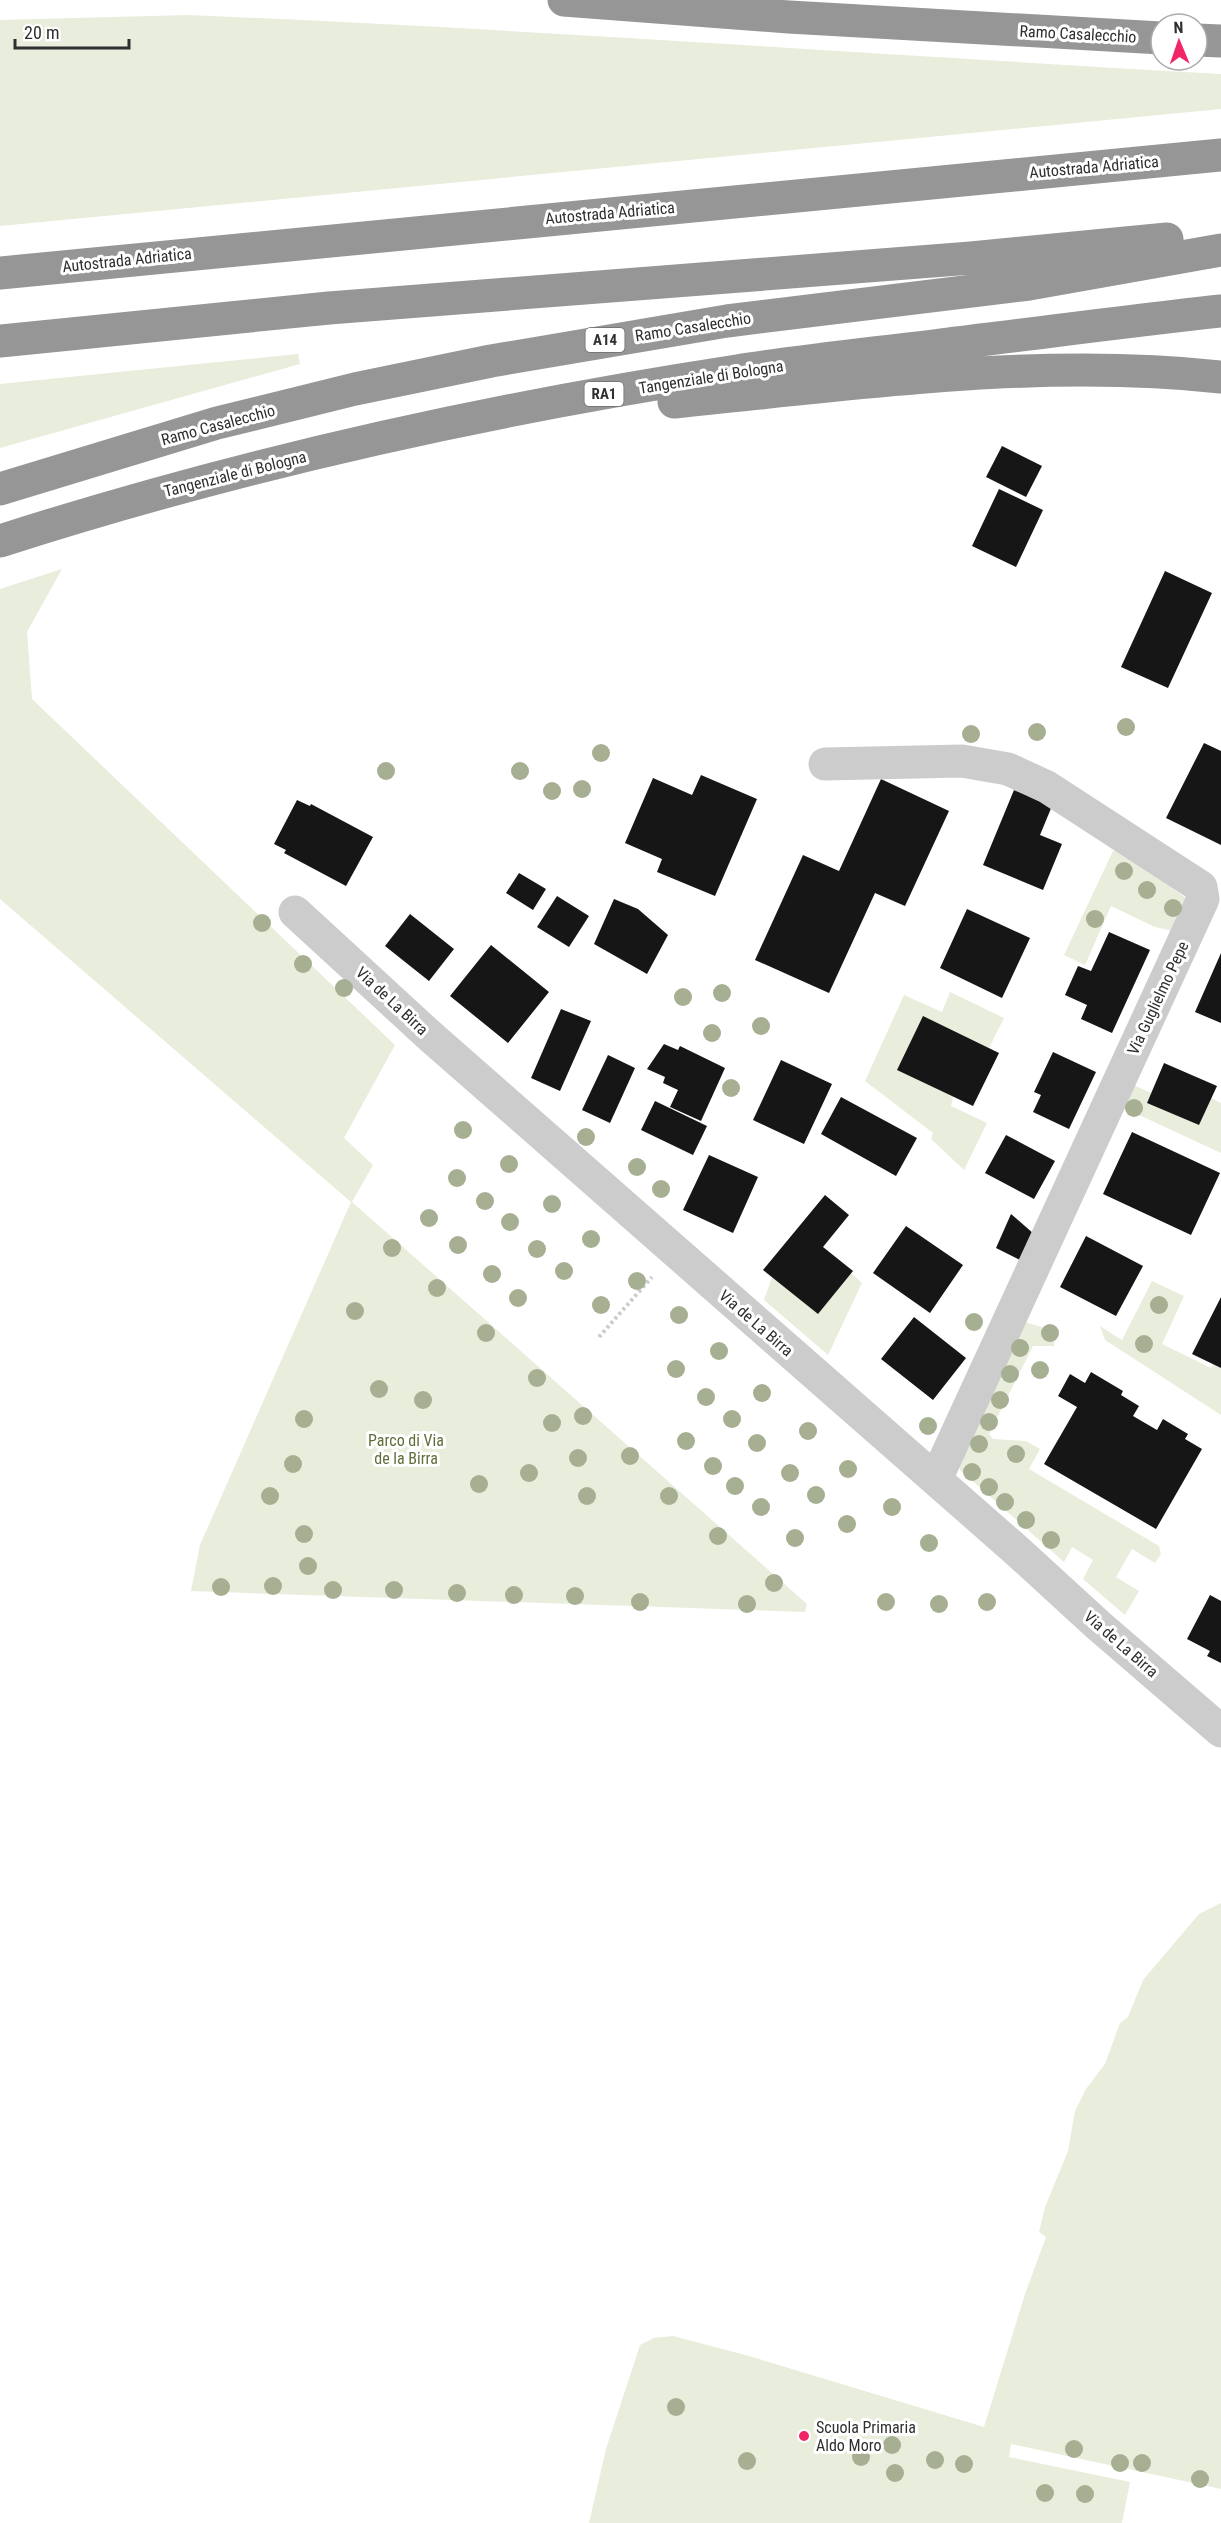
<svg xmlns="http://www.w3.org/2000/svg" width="1221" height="2523" font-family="'Roboto Condensed',sans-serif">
<rect width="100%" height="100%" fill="#fff"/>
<path fill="#e9eddc" d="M188,15C533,29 877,55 1221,74V109L0,226V20Z
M298,354L300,364L0,448V384Z
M62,569L27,632L32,699L395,1045L344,1138L373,1165L352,1202L807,1604L805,1612L191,1591L200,1545L351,1202L0,899V589Z
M1116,850H1120L1186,898L1173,931L1155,927L1111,906L1085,965L1064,955L1113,851Z
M950,992L1004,1018L989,1048L898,1070L953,1097L951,1106L987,1123L964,1170L931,1139L933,1133L865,1081L904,995L942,1012Z
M1134,1085L1151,1093L1147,1103L1199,1125L1211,1098L1221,1103V1153L1124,1108Z
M851,1273L862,1283L828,1355L764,1300L772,1277Z
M1152,1281L1184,1296L1162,1344L1211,1368L1213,1364L1221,1368V1415L1105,1340L1100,1326L1122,1340Z
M1025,1322L1051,1330L1054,1336V1346H1033L989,1434L993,1439L1026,1441L1040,1449L1029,1469L1159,1546L1161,1554L1155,1563L1132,1549L1116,1577L1139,1591L1125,1615L1083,1579L1093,1560L1072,1547L1064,1562L960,1470L959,1465Z
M1221,1903V2489L1011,2444L1009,2457L1130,2482L1122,2523H589L606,2449L640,2345L654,2338L673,2336L749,2356L984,2427L1025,2294L1046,2237L1039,2232L1045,2207L1068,2151L1075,2111L1086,2089L1105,2064L1120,2023L1128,2017L1143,1980L1199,1914Z"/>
<path fill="#161616" d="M1002,446L1042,466L1026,497L986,477Z
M999,489L1043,510L1016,567L972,546Z
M1165,571L1212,593L1168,688L1121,667Z
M1204,743L1221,751V845L1166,818Z
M701,775L757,799L715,896L657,872L662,859L625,843L653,778L692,795Z
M881,779L949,811L905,906L875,893L829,993L755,960L803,855L839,871Z
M1014,790L1052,806L1040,835L1062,844L1043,890L983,865Z
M297,800L310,806L311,804L373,837L346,886L284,853L286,850L274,844Z
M519,873L546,889L533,910L506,893Z
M557,896L589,916L569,947L537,927Z
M614,899L638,909L668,935L647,974L594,944Z
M967,909L1030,938L1002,998L940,968Z
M410,914L454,949L429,981L385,946Z
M1109,932L1150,950L1112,1033L1081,1019L1087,1005L1065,995L1078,966L1091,971Z
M491,945L549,992L508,1043L450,996Z
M1221,953V1023L1195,1012Z
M561,1009L591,1021L560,1091L531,1078Z
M923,1016L999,1053L973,1106L897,1070Z
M664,1044L678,1050L680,1046L725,1068L701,1121L670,1107L678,1090L663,1083L665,1077L647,1069Z
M1053,1052L1096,1072L1069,1129L1033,1112L1041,1095L1034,1092Z
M608,1055L635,1068L610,1123L582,1110Z
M781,1060L832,1084L804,1144L753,1120Z
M1164,1063L1217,1086L1199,1125L1147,1103Z
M841,1097L917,1138L896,1176L821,1134Z
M655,1101L707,1126L693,1155L641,1130Z
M1132,1132L1220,1173L1191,1235L1103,1194Z
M1006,1135L1055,1161L1034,1199L985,1173Z
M709,1155L758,1177L733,1233L683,1210Z
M825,1195L849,1215L823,1247L853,1271L818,1314L763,1270Z
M1011,1214L1034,1234L1022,1261L996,1248Z
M906,1226L963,1265L930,1313L873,1273Z
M1086,1236L1143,1266L1116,1316L1060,1287Z
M1221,1297V1368L1192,1354Z
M914,1317L966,1358L933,1400L881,1359Z
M1091,1372L1123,1391L1121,1395L1139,1406L1133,1416L1157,1430L1163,1419L1188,1434L1185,1439L1202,1449L1156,1529L1044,1464L1077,1407L1058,1396L1070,1374L1085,1383Z
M1210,1595L1221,1601V1663L1207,1656L1210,1651L1187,1639Z"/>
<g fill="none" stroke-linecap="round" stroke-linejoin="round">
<path stroke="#ccc" stroke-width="4" stroke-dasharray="3 3" stroke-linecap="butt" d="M599,1337L652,1277"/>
<path stroke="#ccc" stroke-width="33" d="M825,764L962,761L1008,769L1047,787L1201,887L1203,899L936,1479
M295,912L430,1036L1016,1550L1098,1625L1221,1731"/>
<path stroke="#969696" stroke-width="33" d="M564,0L789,17L1161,38
M1197,40L1221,41
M0,273L1221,155
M0,341L329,308L971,258L1167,239
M674,402C855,384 1039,357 1221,377
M0,489L217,423L355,389L491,361L727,321L1029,284L1221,250
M0,541C240,464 488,409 737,371C807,360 878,353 948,344C1039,333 1130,321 1221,311"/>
</g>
<g fill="#a7af92">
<circle cx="1126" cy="727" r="9"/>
<circle cx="1037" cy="732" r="9"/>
<circle cx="971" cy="734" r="9"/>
<circle cx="601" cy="753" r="9"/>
<circle cx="386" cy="771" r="9"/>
<circle cx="520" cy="771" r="9"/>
<circle cx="582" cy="789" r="9"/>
<circle cx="552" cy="791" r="9"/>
<circle cx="1124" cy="871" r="9"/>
<circle cx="1147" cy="890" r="9"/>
<circle cx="1173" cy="908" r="9"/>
<circle cx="1095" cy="919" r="9"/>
<circle cx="262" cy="923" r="9"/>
<circle cx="303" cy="964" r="9"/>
<circle cx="344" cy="988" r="9"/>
<circle cx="722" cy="993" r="9"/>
<circle cx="683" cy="997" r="9"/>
<circle cx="761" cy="1026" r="9"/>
<circle cx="712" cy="1033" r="9"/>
<circle cx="731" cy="1088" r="9"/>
<circle cx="1134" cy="1108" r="9"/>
<circle cx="463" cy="1130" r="9"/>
<circle cx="586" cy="1137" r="9"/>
<circle cx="509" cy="1164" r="9"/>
<circle cx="637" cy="1167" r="9"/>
<circle cx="457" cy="1178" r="9"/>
<circle cx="661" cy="1189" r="9"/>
<circle cx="485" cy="1201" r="9"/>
<circle cx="552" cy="1204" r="9"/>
<circle cx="429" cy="1218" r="9"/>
<circle cx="510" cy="1222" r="9"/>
<circle cx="591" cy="1239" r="9"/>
<circle cx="458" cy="1245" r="9"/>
<circle cx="392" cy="1248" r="9"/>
<circle cx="537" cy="1249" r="9"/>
<circle cx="564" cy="1271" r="9"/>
<circle cx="492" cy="1274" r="9"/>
<circle cx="637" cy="1281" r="9"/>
<circle cx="437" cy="1288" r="9"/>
<circle cx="518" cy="1298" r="9"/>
<circle cx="601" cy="1305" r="9"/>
<circle cx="1159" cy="1305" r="9"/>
<circle cx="355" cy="1311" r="9"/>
<circle cx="679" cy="1315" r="9"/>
<circle cx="974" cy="1322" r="9"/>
<circle cx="486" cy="1333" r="9"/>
<circle cx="1050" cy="1333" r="9"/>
<circle cx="1144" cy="1344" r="9"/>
<circle cx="1020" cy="1348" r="9"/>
<circle cx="719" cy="1351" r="9"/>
<circle cx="676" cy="1369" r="9"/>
<circle cx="1040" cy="1370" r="9"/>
<circle cx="1010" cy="1374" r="9"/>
<circle cx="537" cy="1378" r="9"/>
<circle cx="379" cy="1389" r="9"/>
<circle cx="762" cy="1393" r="9"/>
<circle cx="706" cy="1397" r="9"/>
<circle cx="423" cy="1400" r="9"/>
<circle cx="1000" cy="1400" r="9"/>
<circle cx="583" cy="1416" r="9"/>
<circle cx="304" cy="1419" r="9"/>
<circle cx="732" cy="1419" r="9"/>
<circle cx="989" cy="1422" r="9"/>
<circle cx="552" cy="1423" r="9"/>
<circle cx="928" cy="1426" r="9"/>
<circle cx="808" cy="1431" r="9"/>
<circle cx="686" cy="1441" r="9"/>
<circle cx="757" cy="1443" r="9"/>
<circle cx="979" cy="1444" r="9"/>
<circle cx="1016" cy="1454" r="9"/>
<circle cx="630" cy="1456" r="9"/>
<circle cx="578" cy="1458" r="9"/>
<circle cx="293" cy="1464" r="9"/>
<circle cx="713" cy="1466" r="9"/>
<circle cx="848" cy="1469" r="9"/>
<circle cx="972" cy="1472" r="9"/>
<circle cx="529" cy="1473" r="9"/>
<circle cx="790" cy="1473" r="9"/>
<circle cx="479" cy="1484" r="9"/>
<circle cx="735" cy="1486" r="9"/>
<circle cx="989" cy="1487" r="9"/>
<circle cx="816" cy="1495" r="9"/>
<circle cx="270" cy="1496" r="9"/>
<circle cx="587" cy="1496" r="9"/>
<circle cx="669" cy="1496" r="9"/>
<circle cx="1005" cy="1502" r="9"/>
<circle cx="761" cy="1507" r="9"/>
<circle cx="892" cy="1507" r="9"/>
<circle cx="1026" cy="1520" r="9"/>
<circle cx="847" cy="1524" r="9"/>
<circle cx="304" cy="1534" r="9"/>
<circle cx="718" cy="1536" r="9"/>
<circle cx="795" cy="1538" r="9"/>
<circle cx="1051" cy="1540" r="9"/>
<circle cx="929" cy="1543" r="9"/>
<circle cx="308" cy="1566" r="9"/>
<circle cx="774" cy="1583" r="9"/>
<circle cx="273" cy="1586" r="9"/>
<circle cx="221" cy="1587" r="9"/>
<circle cx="333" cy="1590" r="9"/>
<circle cx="394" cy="1590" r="9"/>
<circle cx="457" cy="1593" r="9"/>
<circle cx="514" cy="1595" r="9"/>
<circle cx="575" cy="1596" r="9"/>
<circle cx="640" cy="1602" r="9"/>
<circle cx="886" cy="1602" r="9"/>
<circle cx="987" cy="1602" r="9"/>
<circle cx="747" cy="1604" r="9"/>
<circle cx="939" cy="1604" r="9"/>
<circle cx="676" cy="2407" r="9"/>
<circle cx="892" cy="2445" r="9"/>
<circle cx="1074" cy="2449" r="9"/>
<circle cx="861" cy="2457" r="9"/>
<circle cx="935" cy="2460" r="9"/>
<circle cx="747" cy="2461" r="9"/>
<circle cx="1120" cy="2463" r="9"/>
<circle cx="1142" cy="2463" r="9"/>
<circle cx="964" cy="2464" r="9"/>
<circle cx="895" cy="2473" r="9"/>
<circle cx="1200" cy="2479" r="9"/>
<circle cx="1045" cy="2493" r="9"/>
<circle cx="1085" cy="2494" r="9"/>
</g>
<circle fill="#f12667" stroke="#fff" stroke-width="2" cx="804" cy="2436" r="6"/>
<g text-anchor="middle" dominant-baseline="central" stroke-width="6" stroke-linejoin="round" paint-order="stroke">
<g fill="#fff" stroke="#6d6d6d" stroke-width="1.5">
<rect x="585.5" y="328" width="39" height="24" rx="4.5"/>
<rect x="584.5" y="382" width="39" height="24" rx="4.5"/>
</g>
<g font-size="15" font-weight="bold" fill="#2f2f2f">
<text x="605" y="340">A14</text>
<text x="604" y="394">RA1</text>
</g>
<g font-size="16" fill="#2f2f2f" stroke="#fff">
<text transform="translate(1078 34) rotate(3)">Ramo Casalecchio</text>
<text transform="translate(1094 167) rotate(-5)">Autostrada Adriatica</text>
<text transform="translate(610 213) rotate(-5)">Autostrada Adriatica</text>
<text transform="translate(127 260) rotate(-6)">Autostrada Adriatica</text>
<text transform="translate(693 327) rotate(-9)">Ramo Casalecchio</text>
<text transform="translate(711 377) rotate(-9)">Tangenziale di Bologna</text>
<text transform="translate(218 425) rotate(-15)">Ramo Casalecchio</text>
<text transform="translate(235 474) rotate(-14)">Tangenziale di Bologna</text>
<text transform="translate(1158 998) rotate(-65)">Via Guglielmo Pepe</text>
<text transform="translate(392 1001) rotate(43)">Via de La Birra</text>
<text transform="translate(756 1323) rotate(41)">Via de La Birra</text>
<text transform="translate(1121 1644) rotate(41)">Via de La Birra</text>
</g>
<g font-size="16" fill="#5f6e39" stroke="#fff">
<text x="406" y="1440">Parco di Via<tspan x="406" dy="18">de la Birra</tspan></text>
</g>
<g font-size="16" fill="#2f2f2f" stroke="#fff" text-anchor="start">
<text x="816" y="2427">Scuola Primaria<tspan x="816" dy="18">Aldo Moro</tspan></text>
</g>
</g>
<g transform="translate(1179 42) rotate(358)"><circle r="28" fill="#ffffff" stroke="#acacac" stroke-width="1.5"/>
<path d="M0-4.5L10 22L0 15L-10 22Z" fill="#f12667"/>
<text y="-9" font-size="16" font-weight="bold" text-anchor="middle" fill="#2f2f2f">N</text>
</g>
<path d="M15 39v9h114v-9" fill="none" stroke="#2f2f2f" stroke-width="3"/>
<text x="24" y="39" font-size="18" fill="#2f2f2f" stroke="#ffffff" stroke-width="4.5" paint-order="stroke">20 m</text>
</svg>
